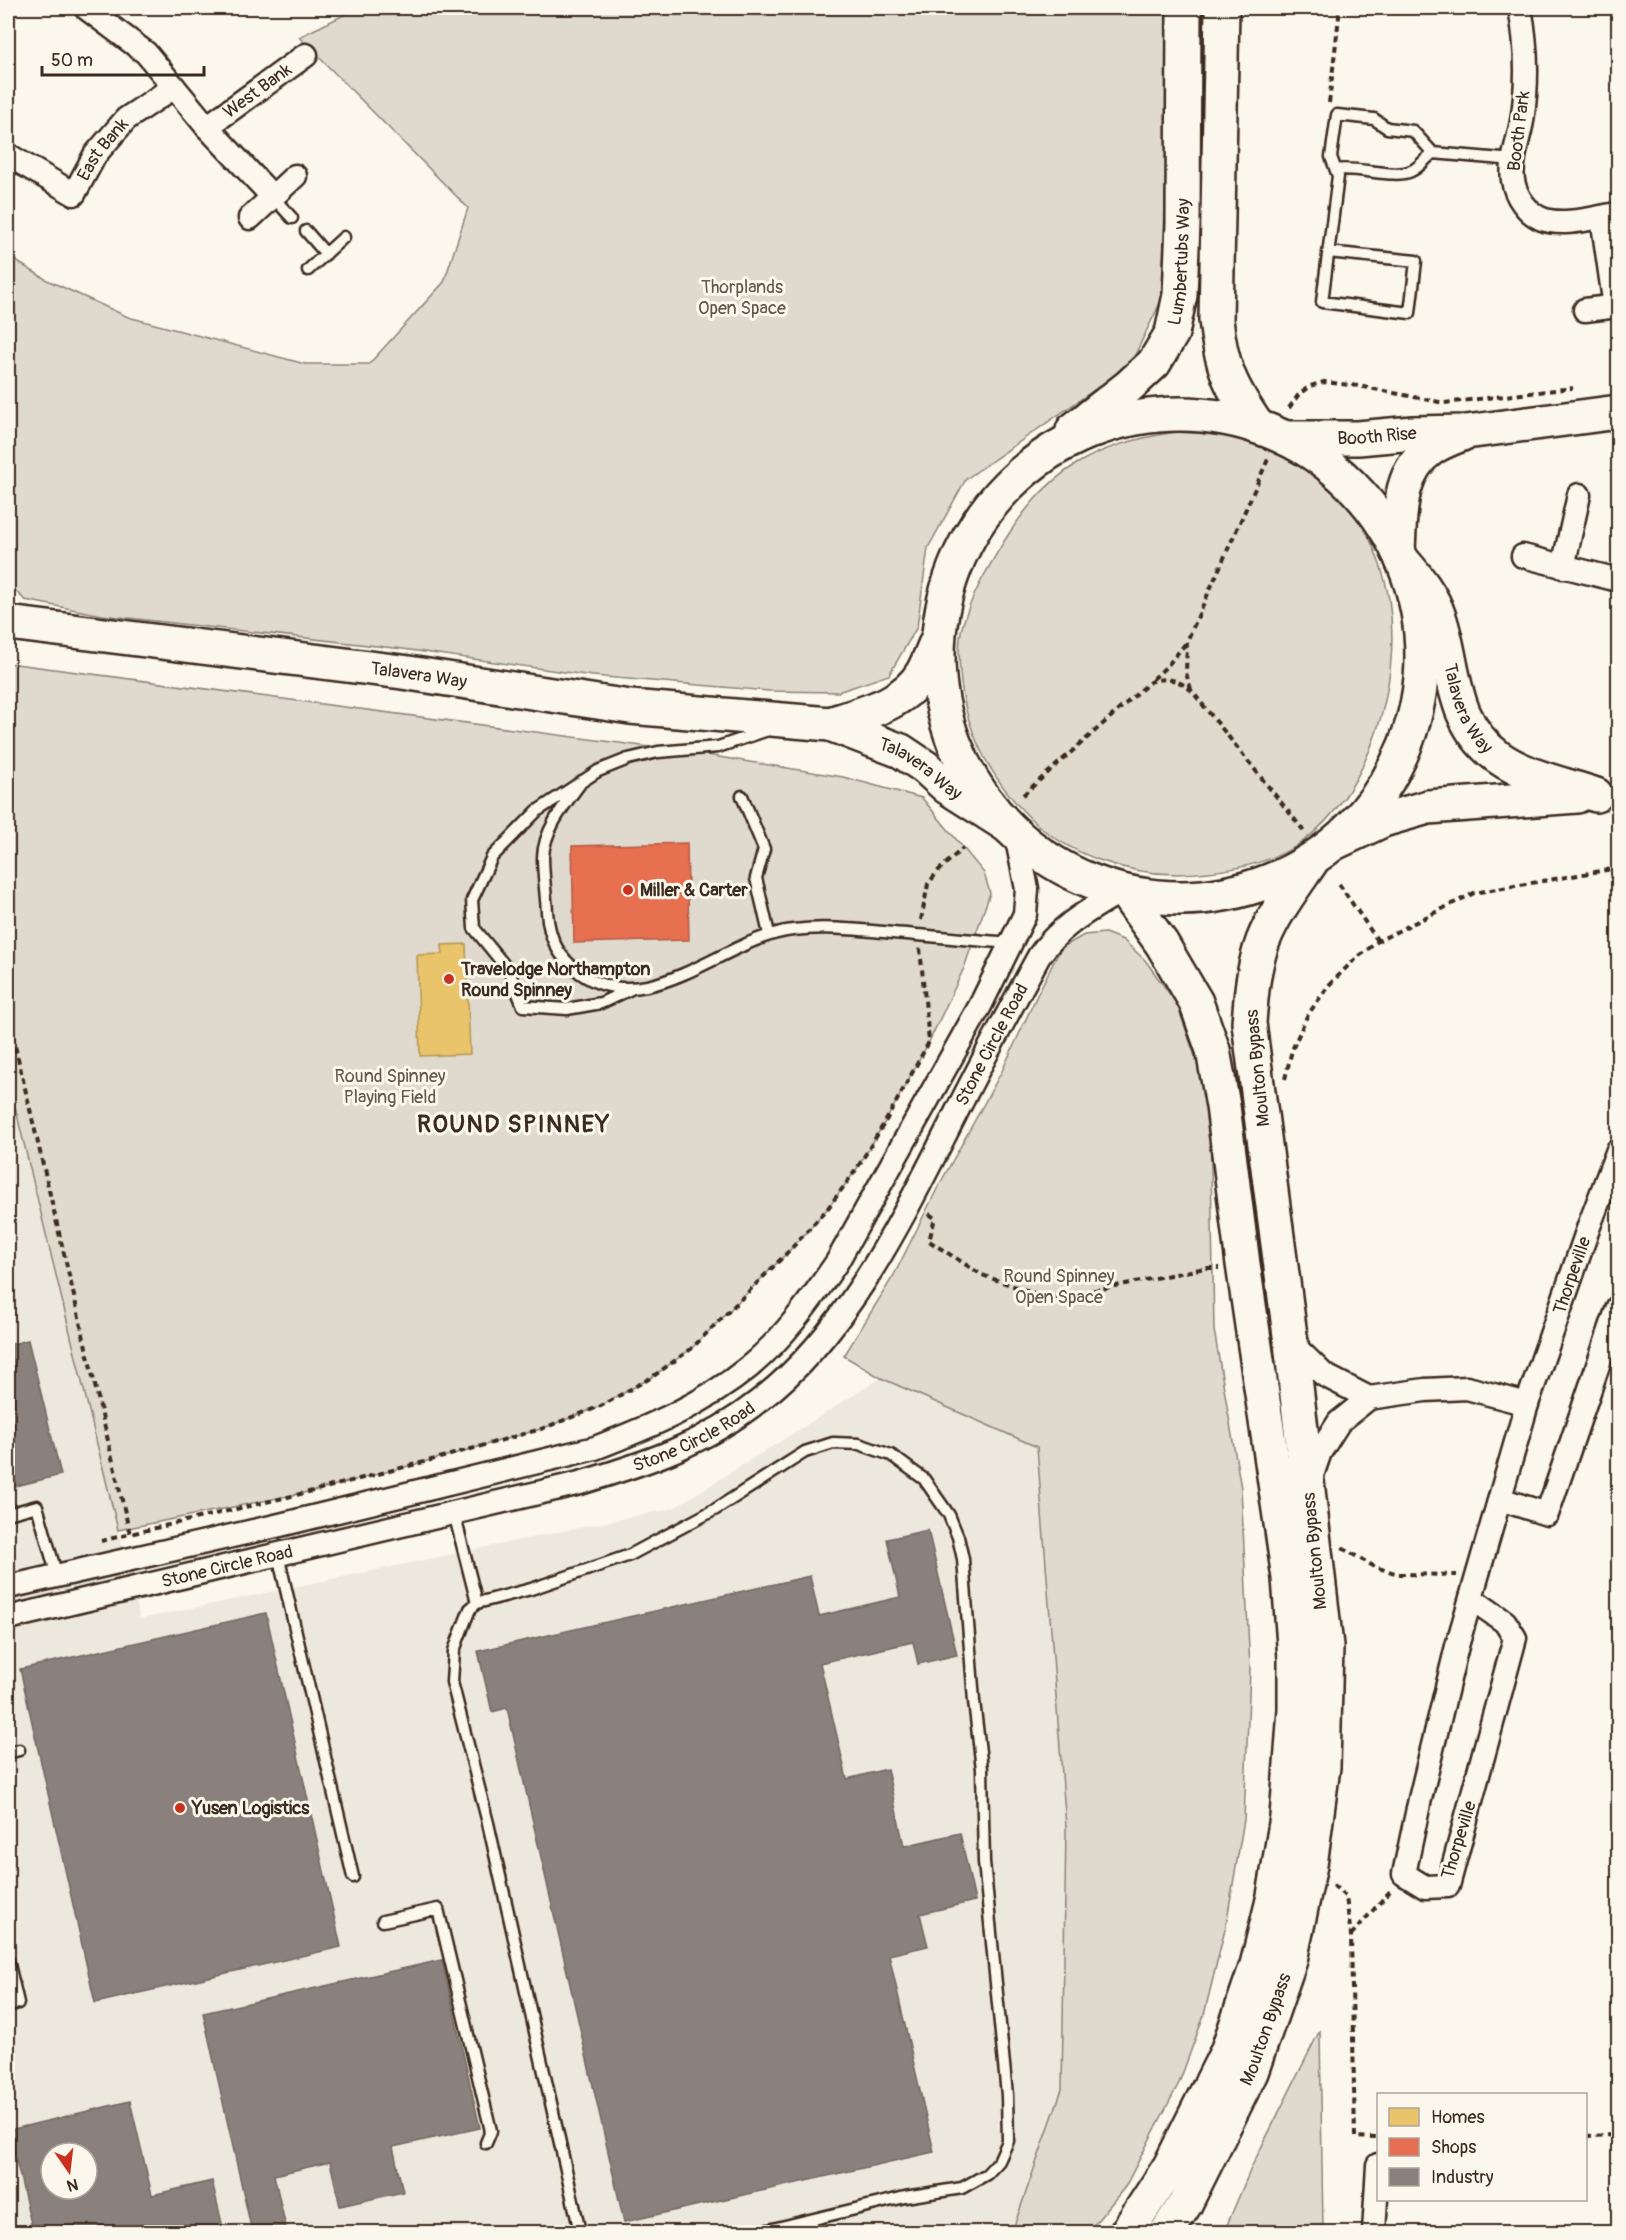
<svg xmlns="http://www.w3.org/2000/svg" width="1626" height="2240" font-family="Pangolin,sans-serif">
<rect width="100%" height="100%" fill="#fbf7ec"/>
<filter id="ink" filterUnits="userSpaceOnUse"><feTurbulence type="fractalNoise" baseFrequency=".0167" numOctaves="2"/><feDisplacementMap in="SourceGraphic" scale="12" xChannelSelector="R" yChannelSelector="G"/><feConvolveMatrix kernelMatrix="1 2 1 2 8 2 1 2 1" color-interpolation-filters="sRGB"/></filter>
<g filter="url(#ink)">
<path fill="#ede8dd" fill-rule="evenodd" d="M8,1078L140,1619L674,1508L881,1378L1037,1447L1066,1827L1062,2089L1012,2232H8ZM51,2153H87V2189H51Z"/>
<path fill="#dfd9ce" stroke="#8d8276" stroke-width="1.5" d="M358,8H1169L1170,46L1162,299L1130,365L966,479L928,548L917,627L889,675L838,692L769,691L593,676L403,649L102,615L25,600L8,584V256L47,280L128,317L305,364H369L444,282L468,208L299,37Z
M1176,432C1231,433 1295,448 1336,488C1350,500 1359,517 1367,533C1377,554 1385,576 1389,599C1402,681 1371,792 1302,842C1267,867 1217,873 1176,874C1125,874 1067,854 1030,818C990,778 964,729 960,672C959,655 958,640 963,624C971,596 988,568 1003,543C1023,511 1045,483 1078,463C1108,445 1142,437 1176,432Z
M8,663L688,752L843,777L922,798L984,873L990,893L964,968L929,1042L888,1117L856,1170L828,1208L790,1250L691,1349L652,1377L601,1406L541,1429L443,1457L313,1491L118,1530L8,1078Z
M1105,933L1123,940L1145,960L1177,1004L1201,1074L1210,1109L1214,1330L1241,1488L1250,1669L1244,1820L1226,1925L1204,2015L1179,2083L1125,2187L1088,2232H1012L1062,2089L1066,1827L1037,1447L881,1378L844,1356L894,1275L937,1189L1002,1071L1038,993L1061,948L1084,935Z
M1320,2030L1323,2232H1224L1252,2166Z"/>
<path fill="#e9c46a" stroke="#b59653" stroke-width="1.5" d="M466,944L470,1054L420,1056L417,955L443,954L442,945Z"/>
<path fill="#e76f51" stroke="#b35a42" stroke-width="1.5" d="M687,843L689,940L574,943L572,846Z"/>
<path fill="#8a817c" stroke="#726760" stroke-width="1.5" fill-rule="evenodd" d="M28,1340L61,1475L8,1488V1345Z
M928,1530L957,1655L918,1664L913,1642L820,1663L847,1779L887,1769L904,1846L960,1833L975,1901L920,1914L928,1946L889,1955L934,2152L624,2222L507,1708L492,1712L478,1651L810,1576L819,1616L900,1597L887,1539Z
M266,1613L341,1947L95,2003L20,1669Z
M442,1960L480,2128L393,2147L403,2192L340,2206L330,2162L274,2175L287,2232H252L203,2013Z
M130,2101L152,2195L212,2181L224,2232H33L9,2130ZM51,2153H87V2189H51Z"/>
<g fill="none" stroke-linecap="round" stroke-linejoin="round">
<g stroke="#3b2a1e" stroke-width="15">
<path id="lane" d="M1336,170C1357,166 1395,179 1411,171C1419,168 1426,158 1433,153
M272,196L292,218
M306,231L326,254
M1328,252L1416,261L1410,313L1322,302L1338,176L1331,157L1337,115L1374,119L1387,128L1413,131L1433,153L1514,160
M308,270L344,237
M582,781C566,803 544,829 543,857C543,875 546,894 547,912C549,938 558,957 580,973C649,1022 725,937 793,930C827,926 859,930 893,933C932,936 971,940 1011,943
M742,796L764,849L756,878L769,934
M631,989L601,1003L567,1009L523,1006L509,971L474,928L472,900L492,857L537,811L598,771L628,759L658,752L718,747L768,730
M454,1513L477,1603
M8,1514L37,1506L57,1576
M278,1555L353,1877
M8,1753L19,1750
M383,1921L438,1909L491,2131L486,2143
M8,1960L18,2003L8,2006
M580,2232L488,1823L452,1682L454,1651L459,1637L470,1609L477,1603L531,1589L630,1555L716,1509L805,1452L833,1443L859,1444L891,1455L924,1479L949,1515L958,1537L963,1559L974,1701L982,1769L984,1862L1007,2095L1008,2141L999,2161L987,2174L962,2188L905,2197L760,2232"/>
</g>
<g stroke="#3b2a1e" stroke-width="27">
<g id="street">
<path d="M86,8L146,53L207,127L272,196"/>
<path d="M1520,8C1527,45 1528,84 1522,121C1519,139 1510,162 1513,180C1515,195 1527,213 1542,219C1564,227 1595,217 1618,214"/>
<path id="s1" d="M207,127L306,55"/>
<path id="s2" d="M8,155L74,194L95,155L126,119L174,87"/>
<path d="M1602,217L1615,307"/>
<path d="M250,218L295,176"/>
<path d="M1585,310L1618,306"/>
<path d="M1523,556L1618,580"/>
<path d="M1563,567L1579,495"/>
<path d="M1291,1343L1324,1375L1369,1398"/>
<path d="M1310,1481L1320,1452L1339,1422L1369,1398L1425,1390L1467,1388L1527,1404"/>
<path d="M1500,1499L1547,1514L1618,1307"/>
<path d="M8,1587L280,1525L595,1448C649,1427 703,1405 749,1367C784,1338 811,1300 837,1262L980,1006L1025,914L1027,889L1016,835"/>
<path id="s3" d="M1472,1599L1505,1622L1515,1638L1448,1886L1425,1887L1404,1874L1420,1799L1457,1646L1527,1404L1589,1226L1618,1150"/>
<path id="s4" d="M8,1618L580,1483C646,1463 705,1444 760,1400C849,1332 904,1215 954,1117C981,1063 1010,1009 1039,956C1060,925 1090,910 1121,891"/>
<path d="M1374,2232L1378,2165"/>
</g>
</g>
<g stroke="#3b2a1e" stroke-width="38">
<g id="primary">
<path id="s5" d="M1285,438H1358L1413,433L1466,432L1618,412"/>
<path d="M1398,551C1400,514 1398,471 1432,448C1441,442 1452,438 1462,434"/>
<path id="s6" d="M1402,560C1417,577 1432,595 1439,617C1456,667 1449,721 1498,757C1526,777 1564,784 1596,795"/>
<path id="s7" d="M8,623L402,672L630,707L830,724L901,751L925,767L947,787L1005,824"/>
<path d="M830,724C863,713 904,705 923,672C929,661 933,649 938,638"/>
<path d="M1334,843L1383,820L1428,807L1577,796"/>
</g>
</g>
<g stroke="#3b2a1e" stroke-width="38">
<g id="highway">
<path d="M1222,8L1216,320C1221,367 1231,388 1258,427"/>
<circle cx="1180" cy="656" r="242"/>
<path id="s8" d="M1073,430L1128,387L1154,363L1172,333L1180,295L1183,224L1184,8"/>
<path d="M1125,892L1162,944L1196,1002L1213,1050L1223,1106L1243,1264L1289,1578L1295,1658V1710L1287,1817L1274,1896L1257,1965L1227,2052L1170,2166L1127,2232"/>
<path id="s9" d="M1167,2232L1185,2204L1251,2072L1290,1960L1310,1865L1323,1767L1326,1646L1291,1343L1249,1023C1251,996 1253,968 1263,941C1274,913 1294,887 1311,862"/>
</g>
</g>
<path stroke="#3b2a1e" stroke-width="4" stroke-dasharray="6 4.5" stroke-linecap="butt" d="M1329,103L1340,8
M1289,408L1299,394L1310,386L1324,382L1359,386L1444,403L1573,388
M1153,679L1168,665L1186,643
M1191,689L1186,673L1187,641L1269,457
M1023,795L1150,682C1167,676 1178,680 1191,690L1304,831
M1339,884L1378,941
M921,920L928,884L939,870L963,848
M8,1016L130,1534L313,1491L443,1457L541,1429L601,1406L652,1377L691,1349L790,1250L828,1208L856,1170L888,1117L929,1042L920,948
M1285,1079L1292,1050L1307,1016L1329,985L1352,962L1378,941L1474,893L1618,868
M929,1214L935,1218L929,1241L982,1275L1051,1299L1205,1268H1219
M101,1541L130,1534
M1342,1548L1375,1567L1398,1574L1457,1575
M1333,1885L1346,1897L1351,1936L1355,2137L1378,2138
M1351,1935L1392,1889
M1586,2136L1618,2135"/>
<use href="#lane" stroke="#fbf7ec" stroke-width="10"/>
<use href="#street" stroke="#fbf7ec" stroke-width="22"/>
<use href="#primary" stroke="#fbf7ec" stroke-width="33"/>
<use href="#highway" stroke="#fbf7ec" stroke-width="33"/>
</g>
</g>
<g fill="#c8321e" stroke="#fbf7ec" stroke-width="2">
<circle cx="628" cy="890" r="6"/>
<circle cx="449" cy="979" r="6"/>
<circle cx="180" cy="1808" r="6"/>
</g>
<g text-anchor="middle" dominant-baseline="central" stroke-width="6" stroke-linejoin="round" paint-order="stroke">
<g font-size="18" fill="#3b2a1e" stroke="#fbf7ec">
<text stroke="none"><textPath href="#s1" startOffset="62">West Bank</textPath></text>
<text transform="translate(1519 131) rotate(-83)">Booth Park</text>
<text stroke="none"><textPath href="#s2" startOffset="130">East Bank</textPath></text>
<text stroke="none"><textPath href="#s8" startOffset="212">Lumbertubs Way</textPath></text>
<text stroke="none"><textPath href="#s5" startOffset="92">Booth Rise</textPath></text>
<text stroke="none"><textPath href="#s7" startOffset="414">Talavera Way</textPath></text>
<text stroke="none"><textPath href="#s6" startOffset="165">Talavera Way</textPath></text>
<text stroke="none"><textPath href="#s7" startOffset="930">Talavera Way</textPath></text>
<text stroke="none"><textPath href="#s4" startOffset="1215">Stone Circle Road</textPath></text>
<text transform="translate(1258 1068) rotate(-96)">Moulton Bypass</text>
<text stroke="none"><textPath href="#s3" startOffset="986">Thorpeville</textPath></text>
<text stroke="none"><textPath href="#s4" startOffset="711">Stone Circle Road</textPath></text>
<text transform="translate(1315 1551) rotate(-96)">Moulton Bypass</text>
<text stroke="none"><textPath href="#s4" startOffset="225">Stone Circle Road</textPath></text>
<text transform="translate(1459 1840) rotate(-73)">Thorpeville</text>
<text stroke="none"><textPath href="#s9" startOffset="226">Moulton Bypass</textPath></text>
</g>
<g font-size="18" fill="#64564a" stroke="#fbf7ec">
<text x="742" y="287">Thorplands<tspan x="742" dy="21">Open Space</tspan></text>
<text x="390" y="1076">Round Spinney<tspan x="390" dy="21">Playing Field</tspan></text>
<text x="1059" y="1276">Round Spinney<tspan x="1059" dy="21">Open Space</tspan></text>
</g>
<g font-size="18" font-weight="bold" fill="#3b2a1e" stroke="#fbf7ec" text-anchor="start">
<text x="640" y="890">Miller &amp; Carter</text>
<text x="461" y="969">Travelodge Northampton<tspan x="461" dy="21">Round Spinney</tspan></text>
<text x="192" y="1808">Yusen Logistics</text>
</g>
<g font-size="24" font-weight="bold" letter-spacing="1.5" fill="#3b2a1e" stroke="#fbf7ec">
<text x="514" y="1124">ROUND SPINNEY</text>
</g>
</g>
<rect width="1626" height="2240" fill="none" stroke="#fbf7ec" stroke-width="30"/>
<rect x="15" y="15" width="1596" height="2210" fill="none" stroke="#3b2a1e" stroke-width="2" filter="url(#ink)"/>
<rect x="1377" y="2093" width="210" height="108" fill="#fbf7ec" stroke="#aea59a" stroke-width="1.5"/>
<rect x="1389" y="2108" width="30" height="18" fill="#e9c46a" stroke="#aea59a" stroke-width="1.5"/>
<text x="1431" y="2123" font-size="18" fill="#3b2a1e">Homes</text>
<rect x="1389" y="2138" width="30" height="18" fill="#e76f51" stroke="#aea59a" stroke-width="1.5"/>
<text x="1431" y="2153" font-size="18" fill="#3b2a1e">Shops</text>
<rect x="1389" y="2168" width="30" height="18" fill="#8a817c" stroke="#aea59a" stroke-width="1.5"/>
<text x="1431" y="2183" font-size="18" fill="#3b2a1e">Industry</text>
<g transform="translate(69 2171) rotate(166)"><circle r="28" fill="#fbf7ec" stroke="#aea59a" stroke-width="1.5"/>
<path d="M0-4.5L10 22L0 15L-10 22Z" fill="#c8321e"/>
<text y="-9" font-size="16" font-weight="bold" text-anchor="middle" fill="#3b2a1e">N</text>
</g>
<path d="M42 66v9h162v-9" fill="none" stroke="#3b2a1e" stroke-width="3"/>
<text x="51" y="66" font-size="18" fill="#3b2a1e" stroke="#fbf7ec" stroke-width="4.5" paint-order="stroke">50 m</text>
</svg>
